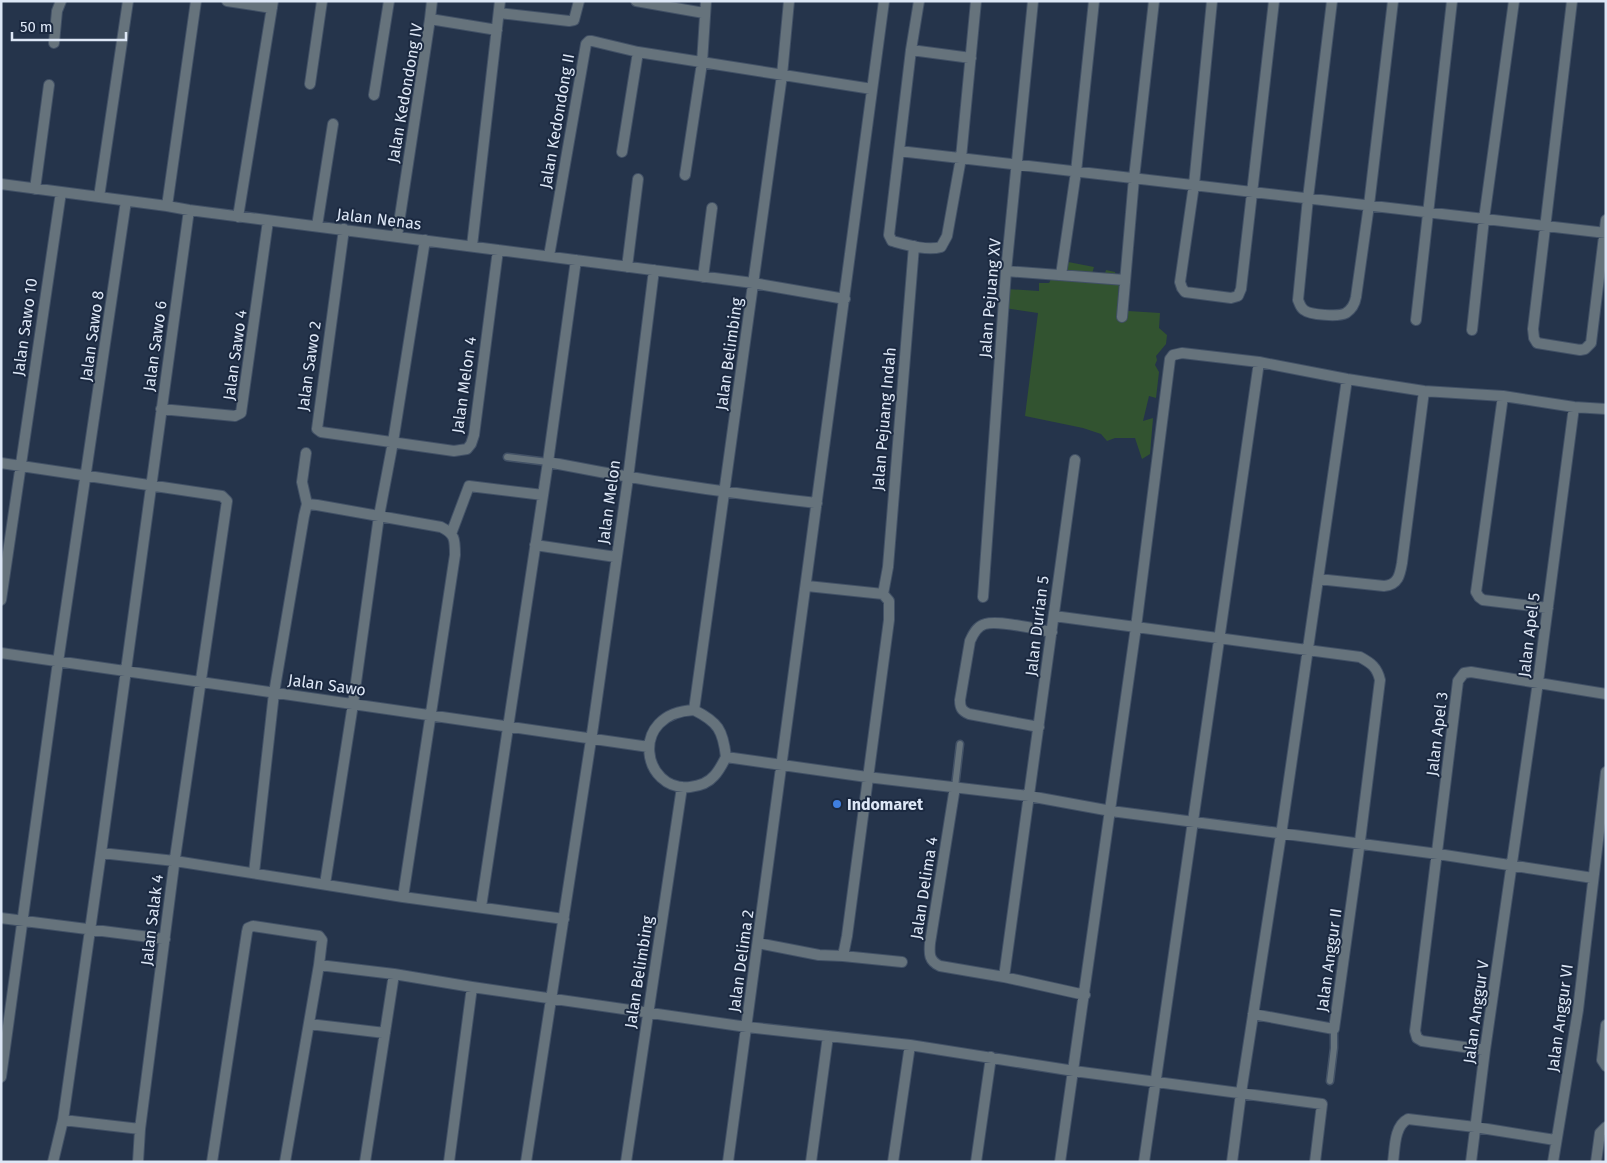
<svg xmlns="http://www.w3.org/2000/svg" width="1607" height="1163" font-family="'Fira Sans',sans-serif">
<rect width="100%" height="100%" fill="#25344b"/>
<path fill="#325330" d="M1058,260L1094,267L1091,277H1104L1106,270L1115,272L1119,286L1118,295L1128,311L1160,313L1159,328L1167,335L1166,344L1156,356L1157,360L1155,365L1159,372L1156,398L1149,396L1143,421L1153,418L1150,454L1142,459L1135,438H1115L1107,441L1101,434L1083,428L1025,416L1038,313L1004,308L1006,289L1039,291V283H1049L1057,268Z"/>
<g fill="none" stroke-linecap="round" stroke-linejoin="round">
<g stroke="#425166" stroke-width="9">
<path id="service" d="M507,457L548,462
M955,787L960,744
M1330,1081L1334,1048V1029"/>
</g>
<g stroke="#425166" stroke-width="12">
<path id="minor" d="M227,1L272,8
M636,1L704,13
M919,1L911,50L889,235L892,241C907,245 927,251 941,247L947,236L961,158L976,1
M1212,1L1194,185L1180,282L1182,288L1185,292L1231,298L1238,296L1241,289L1274,1
M1332,1L1308,198L1298,300C1300,304 1300,307 1304,310C1310,315 1339,317 1346,313C1352,309 1355,303 1356,297L1369,205L1393,1
M1572,1L1533,329L1534,338L1537,343L1580,350L1585,349L1591,343L1606,220
M499,13L569,21L574,20L579,1
M430,19L432,1
M54,43L57,11L61,1
M911,50L971,58
M310,84L322,1
M374,95L389,1
M899,151L1606,233
M622,152L638,52L872,89
M685,175L702,63L706,1
M1,184L167,206L189,210L753,283L845,299
M35,189L49,85
M99,197L128,1
M167,206L196,1
M238,217L273,1
M317,226L333,124
M344,229L317,429L321,432L454,451L467,449L471,444L474,435L498,250
M397,236L430,19L497,30
M472,246L500,1
M549,256L586,44L589,41H592L638,52
M627,267L638,179
M1006,271L1125,280
M1061,275L1076,172L1094,1
M703,277L712,208
M1122,317L1134,178L1154,1
M1416,320L1452,1
M1472,330L1484,219L1514,1
M1503,396L1476,592L1479,597L1483,600L1548,608
M161,409L235,416L241,413L268,221
M306,453L302,482L307,504
M548,462C638,480 727,493 817,503
M1,463L222,496L227,501L174,865L140,1129L138,1162
M451,534L469,486L543,495
M535,545L616,557
M1318,579L1384,586C1398,585 1400,575 1402,563L1424,391
M883,594L888,567L914,246
M983,597L1006,271L1033,1
M1,600L61,192
M1054,616L1360,657C1371,663 1377,667 1380,680L1360,841L1334,1029L1253,1014
M1,653L649,747
M694,710L782,75L789,1
M694,710C718,722 723,730 726,757C723,763 719,771 714,776C708,783 699,786 690,787C642,792 628,713 694,710Z
M1039,727L969,714C962,711 960,708 960,700L970,641C973,634 977,626 985,624C999,620 1036,629 1052,632
M726,757L867,777L1029,796L1111,811L1438,854L1593,878
M955,787L930,943C929,954 929,961 940,966L1004,977L1085,995
M101,853L175,861L403,897L564,919
M254,873L274,693L304,516L307,504L317,505L441,527C455,534 455,539 455,555L403,897
M325,884L353,704L379,516L393,442L425,240
M481,907L548,462L576,260
M1,918L165,939
M758,943L819,955L843,956L847,936L889,620V601L883,594L807,586
M843,956L902,962
M319,965L394,974L472,987L747,1027L910,1045L1074,1071L1322,1104L1315,1162
M1004,977L1075,460
M309,1024L385,1033
M1606,1025L1602,1060L1606,1066
M1485,1050L1422,1041L1417,1038L1415,1031L1458,681L1464,673L1471,672L1606,694
M1,1077L58,662L126,201
M63,1120L140,1129
M53,1162L63,1120L101,853L189,210
M212,1162L247,932L248,928L253,926L319,936L322,940L319,965L285,1162
M365,1162L394,974
M449,1162L472,987
M526,1162L593,727L628,478L654,270
M626,1162L682,787
M728,1162L884,1
M811,1162L828,1036
M893,1162L910,1045
M976,1162L991,1057
M1060,1162L1136,627L1170,359L1173,355L1182,353L1259,362L1347,379L1424,391L1503,396L1574,407L1606,409
M1144,1162L1259,362
M1232,1162L1241,1093L1282,828L1347,379
M1393,1162C1395,1148 1394,1126 1408,1119L1475,1127L1555,1140
M1471,1162L1485,1050L1538,682L1574,407
M1553,1162L1578,1010L1606,772
M1596,1162L1600,1133L1606,1127"/>
</g>
<use href="#service" stroke="#66737c" stroke-width="6"/>
<use href="#minor" stroke="#66737c" stroke-width="10"/>
</g>
<circle fill="#3f7fe0" stroke="#1b2940" stroke-width="2" cx="837" cy="804" r="5"/>
<g text-anchor="middle" dominant-baseline="central" stroke-width="4" stroke-linejoin="round" paint-order="stroke">
<g font-size="16" fill="#dde7f6" stroke="#1b2940">
<text transform="translate(405 93) rotate(-80)">Jalan Kedondong IV</text>
<text transform="translate(557 121) rotate(-80)">Jalan Kedondong II</text>
<text transform="translate(379 219) rotate(7)">Jalan Nenas</text>
<text transform="translate(990 298) rotate(-85)">Jalan Pejuang XV</text>
<text transform="translate(25 327) rotate(-82)">Jalan Sawo 10</text>
<text transform="translate(92 336) rotate(-82)">Jalan Sawo 8</text>
<text transform="translate(155 346) rotate(-82)">Jalan Sawo 6</text>
<text transform="translate(729 354) rotate(-82)">Jalan Belimbing</text>
<text transform="translate(235 355) rotate(-82)">Jalan Sawo 4</text>
<text transform="translate(309 366) rotate(-82)">Jalan Sawo 2</text>
<text transform="translate(464 385) rotate(-82)">Jalan Melon 4</text>
<text transform="translate(884 419) rotate(-85)">Jalan Pejuang Indah</text>
<text transform="translate(609 502) rotate(-82)">Jalan Melon</text>
<text transform="translate(1037 626) rotate(-83)">Jalan Durian 5</text>
<text transform="translate(1529 635) rotate(-83)">Jalan Apel 5</text>
<text transform="translate(327 685) rotate(8)">Jalan Sawo</text>
<text transform="translate(1437 734) rotate(-83)">Jalan Apel 3</text>
<text transform="translate(924 888) rotate(-81)">Jalan Delima 4</text>
<text transform="translate(152 920) rotate(-83)">Jalan Salak 4</text>
<text transform="translate(1329 960) rotate(-82)">Jalan Anggur II</text>
<text transform="translate(741 961) rotate(-82)">Jalan Delima 2</text>
<text transform="translate(639 972) rotate(-81)">Jalan Belimbing</text>
<text transform="translate(1476 1012) rotate(-82)">Jalan Anggur V</text>
<text transform="translate(1560 1018) rotate(-82)">Jalan Anggur VI</text>
</g>
<g font-size="16" font-weight="bold" fill="#dde7f6" stroke="#1b2940" text-anchor="start">
<text x="847" y="804">Indomaret</text>
</g>
</g>
<rect width="1607" height="1163" fill="none" stroke="#dde7f6" stroke-width="5"/>
<path d="M12 32v8h114v-8" fill="none" stroke="#dde7f6" stroke-width="2.5"/>
<text x="20" y="32" font-size="15" fill="#dde7f6" stroke="#1b2940" stroke-width="4" paint-order="stroke">50 m</text>
</svg>
